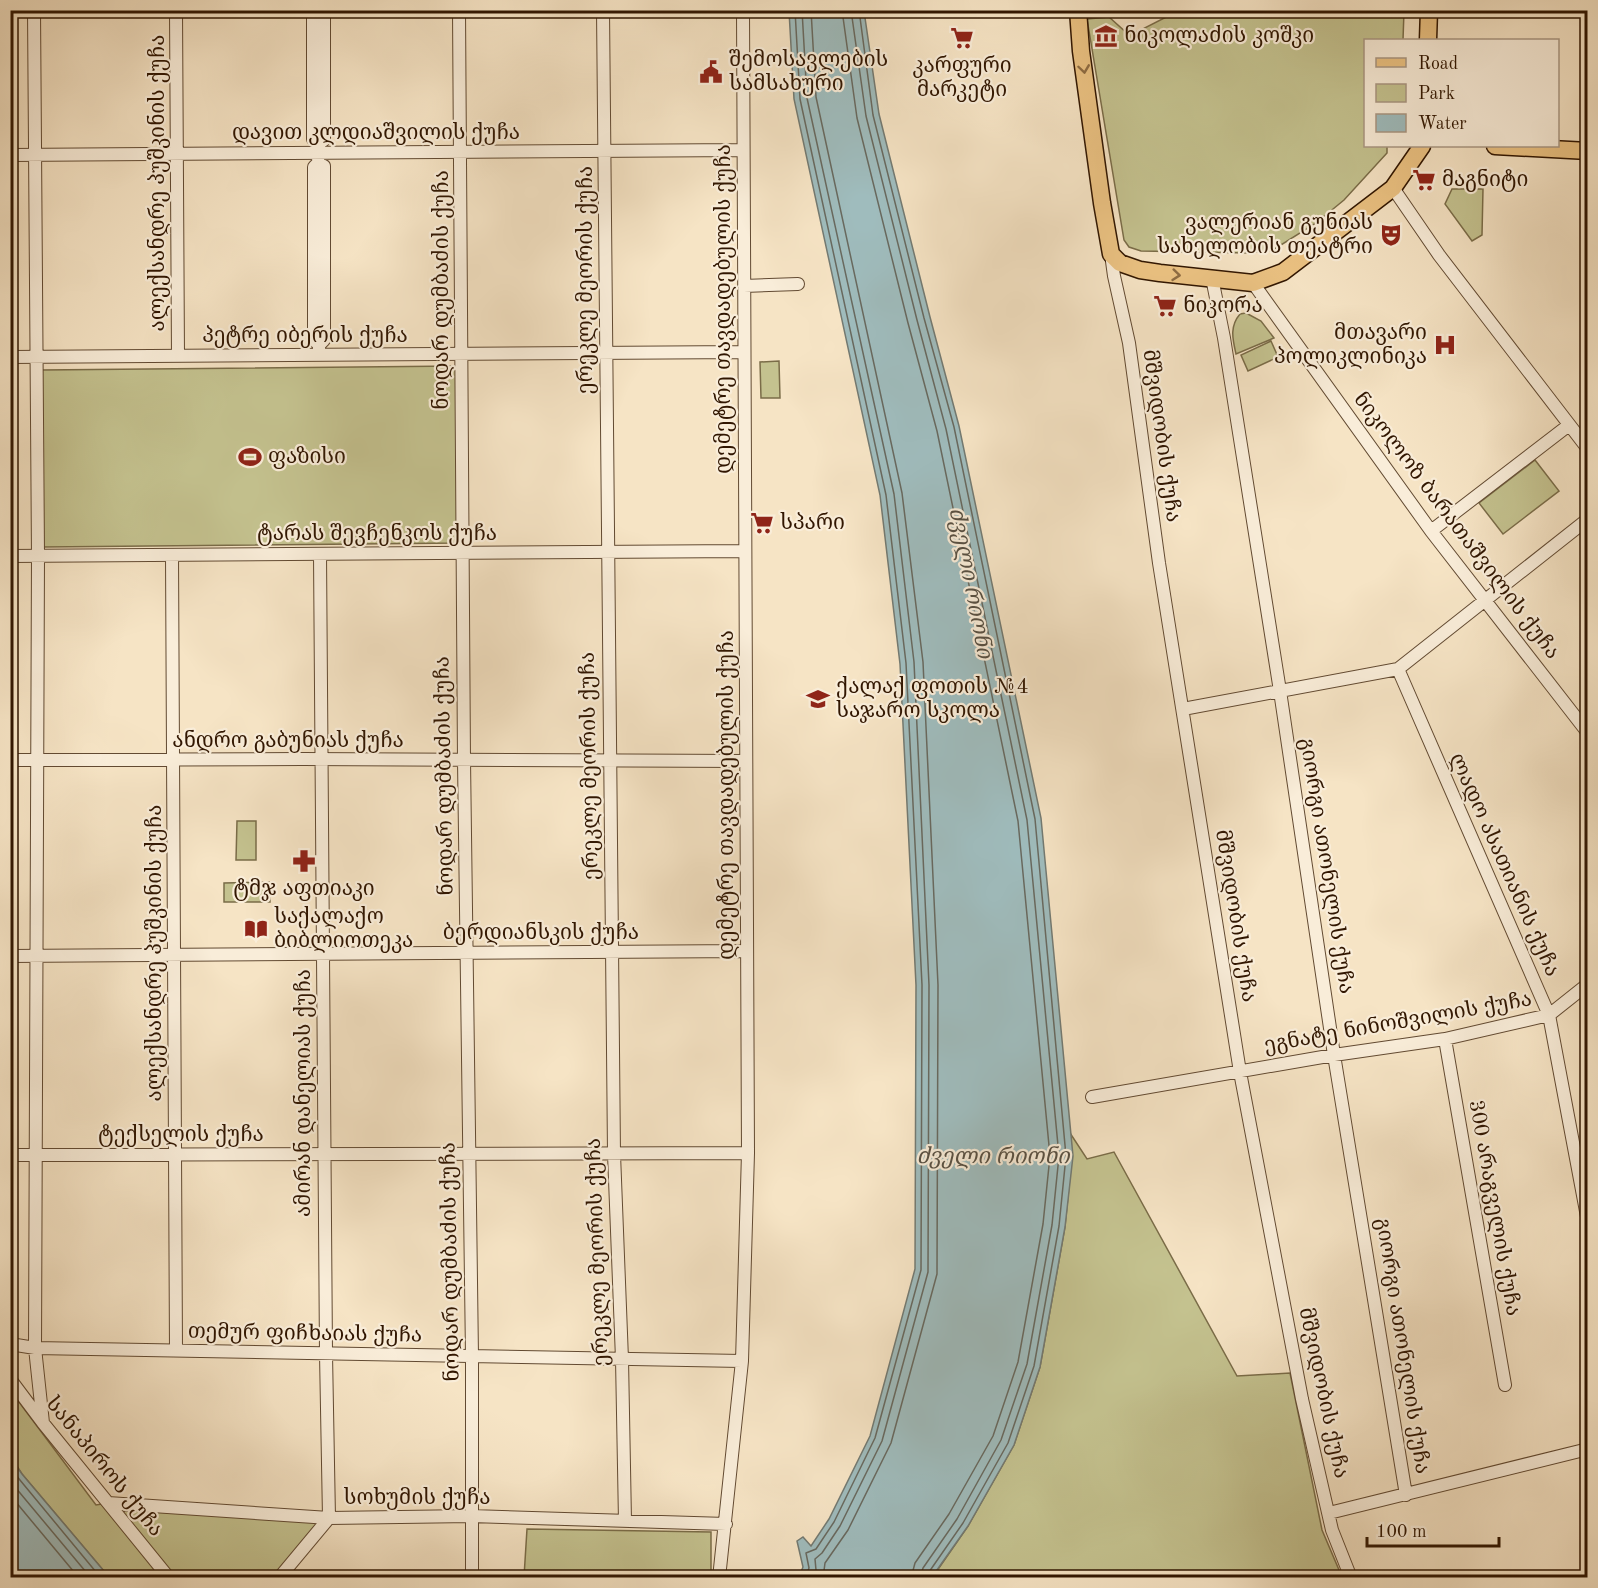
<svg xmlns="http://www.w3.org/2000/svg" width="1598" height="1588" font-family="'Old Standard TT','Noto Serif Georgian',serif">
<rect width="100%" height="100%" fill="#f6e4c5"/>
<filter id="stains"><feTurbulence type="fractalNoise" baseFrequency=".00333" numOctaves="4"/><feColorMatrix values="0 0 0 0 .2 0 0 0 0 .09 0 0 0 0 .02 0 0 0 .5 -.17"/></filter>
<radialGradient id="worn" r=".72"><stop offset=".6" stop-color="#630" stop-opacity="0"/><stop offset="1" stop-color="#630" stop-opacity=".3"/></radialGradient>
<path fill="#c4c28f" stroke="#7a6c48" stroke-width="1.5" d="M1178,11H1404L1403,40H1366V146H1387V153L1344,200L1316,223L1273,250L1250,253L1141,251L1129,247L1124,240L1087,19L1109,17L1128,34L1135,31L1137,32Z
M1452,189H1483L1482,235L1472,241L1445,204Z
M1246,313L1261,321L1274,338L1236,354C1233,340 1229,327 1240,314Z
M1271,341L1278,357L1248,371L1241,355Z
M779,361L780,398H761L760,362Z
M458,366L459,543L43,547L41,370Z
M1535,460L1559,491L1503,534L1479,503Z
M237,821H256V860H236Z
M269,882L270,902H224V883Z
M1070,1133L1087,1159L1114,1152L1237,1376L1290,1373L1322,1530L1342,1577L932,1578L968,1526L1014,1445L1040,1367L1065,1227L1072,1156Z
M10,1390L96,1505L108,1503L329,1518L285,1577H109L22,1474L11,1457Z
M527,1529L711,1532V1577H524Z"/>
<path fill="#9fbcbd" stroke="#737a72" stroke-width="1.5" d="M789,11H864L879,114L930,317L959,426L1041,818L1073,1156L1065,1227L1040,1367L1014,1445L968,1526L932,1577H799L803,1567L797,1541L803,1537L811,1546L829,1519L870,1436L915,1269L916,985L900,664L880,495L794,99Z
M10,1457L22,1474L109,1577H11Z"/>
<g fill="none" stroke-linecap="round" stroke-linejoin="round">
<path stroke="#68695f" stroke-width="1.5" d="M795,10L800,99L886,495L906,663L922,985L921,1270L875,1438L834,1522L816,1549L806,1553L809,1568L805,1578
M802,10L807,98L894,494L914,662L929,985L928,1272L882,1441L840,1526L822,1553L815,1559L816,1570L813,1578
M811,10L816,97L902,493L923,662L938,985L937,1274L891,1443L848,1530L825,1563L823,1578
M842,10L857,118L908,323L937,431L1018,821L1050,1156L1043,1224L1018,1362L993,1436L949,1514L915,1563L911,1578
M851,10L866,116L917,320L946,429L1027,820L1059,1156L1052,1225L1027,1364L1001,1440L957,1519L923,1568L920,1578
M859,10L873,115L924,318L954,427L1035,819L1066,1156L1059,1226L1034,1366L1008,1443L963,1523L929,1572L928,1578
M10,1468L101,1578
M10,1481L91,1578
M10,1495L79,1578"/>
<g stroke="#624a32" stroke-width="14">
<path id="minor" d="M34,10L38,556L35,1348L43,1423
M176,10L178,356
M313,10V139L319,143L318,163L314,167V340L319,345V355
M459,10L464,760L472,1356V1578
M603,10L614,1154L622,1359L625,1521
M319,143L324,140V10
M10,155L743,150
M318,163L324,166V340L319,345
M1393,188L1439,255L1588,449
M1111,254L1114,276L1129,343L1159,563L1240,1072L1302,1399L1332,1530L1351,1578
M1212,278L1224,338L1280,691L1334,1055L1406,1495
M1253,283L1431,531L1588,733
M744,286L798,284
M10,357L744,352
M1431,531L1569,425
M172,555L176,1351
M10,556L745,551
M1398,669L1549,1015L1588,1222
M1183,709L1398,669L1588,519
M10,760L302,759L746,761
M10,956L747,951
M1445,1039L1505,1385
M1092,1097L1334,1055L1445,1039L1549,1015L1588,984
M10,1155L748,1153
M10,1344L35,1348L742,1361
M10,1379L43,1423L169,1578
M108,1503L329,1518L471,1516L726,1524
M1329,1513L1588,1449
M279,1578L329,1518L326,1354L320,554
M719,1578L742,1361L748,1153L743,10"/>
</g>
<g stroke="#311601" stroke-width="19">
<path id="major" d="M1078,10L1081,51L1102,203L1111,254L1120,263L1140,270L1160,273L1253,283L1283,272L1393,188L1422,146
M1428,40L1429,10
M1495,146L1588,151"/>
</g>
<use href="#minor" stroke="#f9edd9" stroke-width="12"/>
<use href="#major" stroke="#ebc282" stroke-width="16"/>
</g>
<defs><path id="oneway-chevron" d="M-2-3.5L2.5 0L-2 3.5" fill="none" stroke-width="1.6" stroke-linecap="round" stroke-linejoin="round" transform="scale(1.5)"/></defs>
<g stroke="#8e6c42">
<use href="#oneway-chevron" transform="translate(1084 69) rotate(82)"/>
<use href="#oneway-chevron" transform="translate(1176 275) rotate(6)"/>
</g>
<defs>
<g id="museum-bare" transform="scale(1.8)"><path d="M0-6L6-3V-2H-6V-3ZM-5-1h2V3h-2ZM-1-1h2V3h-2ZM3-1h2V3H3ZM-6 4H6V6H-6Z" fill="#8f2418" stroke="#f9edd9" stroke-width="2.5" paint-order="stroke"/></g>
<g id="supermarket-bare" transform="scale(1.8)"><path d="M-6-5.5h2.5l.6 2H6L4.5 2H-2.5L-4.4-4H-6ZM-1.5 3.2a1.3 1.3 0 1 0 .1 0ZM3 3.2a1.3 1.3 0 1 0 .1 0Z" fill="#8f2418" stroke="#f9edd9" stroke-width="2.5" paint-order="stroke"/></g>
<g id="civic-bare" transform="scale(1.8)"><path d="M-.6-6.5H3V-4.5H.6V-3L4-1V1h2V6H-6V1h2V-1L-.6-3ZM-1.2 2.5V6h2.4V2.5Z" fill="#8f2418" stroke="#f9edd9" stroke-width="2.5" paint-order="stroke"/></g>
<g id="theatre-bare" transform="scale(1.8)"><path d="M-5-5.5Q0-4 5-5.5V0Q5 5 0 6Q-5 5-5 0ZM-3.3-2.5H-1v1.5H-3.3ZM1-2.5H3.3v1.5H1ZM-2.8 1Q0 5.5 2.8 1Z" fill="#8f2418" stroke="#f9edd9" stroke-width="2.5" paint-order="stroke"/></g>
<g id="hospital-bare" transform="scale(1.8)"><path d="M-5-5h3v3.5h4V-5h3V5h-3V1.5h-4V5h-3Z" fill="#8f2418" stroke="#f9edd9" stroke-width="2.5" paint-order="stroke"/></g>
<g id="stadium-bare" transform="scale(1.8)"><path d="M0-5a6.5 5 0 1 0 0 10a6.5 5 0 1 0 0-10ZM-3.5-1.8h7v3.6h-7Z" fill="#8f2418" stroke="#f9edd9" stroke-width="2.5" paint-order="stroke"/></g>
<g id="school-bare" transform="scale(1.8)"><path d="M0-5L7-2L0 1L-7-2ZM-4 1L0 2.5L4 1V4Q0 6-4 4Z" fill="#8f2418" stroke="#f9edd9" stroke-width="2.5" paint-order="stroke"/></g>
<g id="pharmacy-bare" transform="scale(1.8)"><path d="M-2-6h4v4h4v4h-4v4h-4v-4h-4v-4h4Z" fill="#8f2418" stroke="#f9edd9" stroke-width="2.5" paint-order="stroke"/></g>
<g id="library-bare" transform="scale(1.8)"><path d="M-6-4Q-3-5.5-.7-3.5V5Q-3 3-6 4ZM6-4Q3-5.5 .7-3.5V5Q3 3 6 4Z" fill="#8f2418" stroke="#f9edd9" stroke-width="2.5" paint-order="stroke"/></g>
</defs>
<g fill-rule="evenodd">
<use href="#museum-bare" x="1106" y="36"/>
<use href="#supermarket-bare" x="962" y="38"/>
<use href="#civic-bare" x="711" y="72"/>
<use href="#supermarket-bare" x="1424" y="180"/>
<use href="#theatre-bare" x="1391" y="235"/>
<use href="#supermarket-bare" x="1165" y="306"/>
<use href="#hospital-bare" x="1445" y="345"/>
<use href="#stadium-bare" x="250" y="457"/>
<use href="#supermarket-bare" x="762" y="523"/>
<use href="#school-bare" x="818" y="699"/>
<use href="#pharmacy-bare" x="304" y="861"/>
<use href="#library-bare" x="256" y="929"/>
</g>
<g text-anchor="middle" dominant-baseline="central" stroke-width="4.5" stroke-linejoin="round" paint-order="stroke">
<g font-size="21" fill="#311601" stroke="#f9edd9" text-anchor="start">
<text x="1124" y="36">ნიკოლაძის კოშკი</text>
<text x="729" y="60">შემოსავლების<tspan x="729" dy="24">სამსახური</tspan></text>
<text x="962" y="66" text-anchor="middle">კარფური<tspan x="962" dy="24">მარკეტი</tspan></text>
<text x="1442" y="180">მაგნიტი</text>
<text x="1373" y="223" text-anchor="end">ვალერიან გუნიას<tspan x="1373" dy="24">სახელობის თეატრი</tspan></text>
<text x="1183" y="306">ნიკორა</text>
<text x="1427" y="333" text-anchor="end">მთავარი<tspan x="1427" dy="24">პოლიკლინიკა</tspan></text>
<text x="268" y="457">ფაზისი</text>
<text x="780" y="523">სპარი</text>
<text x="836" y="687">ქალაქ ფოთის №4<tspan x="836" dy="24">საჯარო სკოლა</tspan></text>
<text x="304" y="889" text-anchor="middle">ტმჯ აფთიაკი</text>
<text x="274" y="917">საქალაქო<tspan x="274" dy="24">ბიბლიოთეკა</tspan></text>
</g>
<g font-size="21" fill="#311601" stroke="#f9edd9">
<text x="376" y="133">დავით კლდიაშვილის ქუჩა</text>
<text transform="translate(158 183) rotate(-90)">ალექსანდრე პუშკინის ქუჩა</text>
<text transform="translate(586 280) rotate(-90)">ერეკლე მეორის ქუჩა</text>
<text transform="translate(442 290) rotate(-90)">ნოდარ დუმბაძის ქუჩა</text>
<text transform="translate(724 309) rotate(-90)">დემეტრე თავდადებულის ქუჩა</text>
<text x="305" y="336">პეტრე იბერის ქუჩა</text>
<text transform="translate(1161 436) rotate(82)">მშვიდობის ქუჩა</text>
<text transform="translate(1456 526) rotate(53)">ნიკოლოზ ბარათაშვილის ქუჩა</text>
<text x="377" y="534">ტარას შევჩენკოს ქუჩა</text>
<text x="288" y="741">ანდრო გაბუნიას ქუჩა</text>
<text transform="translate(590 766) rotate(-91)">ერეკლე მეორის ქუჩა</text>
<text transform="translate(445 776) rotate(-91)">ნოდარ დუმბაძის ქუჩა</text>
<text transform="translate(727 795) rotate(-90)">დემეტრე თავდადებულის ქუჩა</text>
<text transform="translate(1504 865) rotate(66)">ლადო ასათიანის ქუჩა</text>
<text transform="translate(1326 866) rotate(81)">გიორგი ათონელის ქუჩა</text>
<text transform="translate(1235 916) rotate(81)">მშვიდობის ქუჩა</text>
<text x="541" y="933">ბერდიანსკის ქუჩა</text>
<text transform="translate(155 953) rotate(-90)">ალექსანდრე პუშკინის ქუჩა</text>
<text transform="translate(1398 1023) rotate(-10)">ეგნატე ნინოშვილის ქუჩა</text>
<text transform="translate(304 1093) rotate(-90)">ამირან დანელიას ქუჩა</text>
<text x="181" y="1135">ტექსელის ქუჩა</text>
<text transform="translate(1494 1208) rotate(80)">300 არაგველის ქუჩა</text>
<text transform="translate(598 1252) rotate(-92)">ერეკლე მეორის ქუჩა</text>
<text transform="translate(451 1262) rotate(-91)">ნოდარ დუმბაძის ქუჩა</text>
<text transform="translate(305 1334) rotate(1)">თემურ ფიჩხაიას ქუჩა</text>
<text transform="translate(1402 1346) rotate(81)">გიორგი ათონელის ქუჩა</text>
<text transform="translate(1323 1393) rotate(78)">მშვიდობის ქუჩა</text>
<text transform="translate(104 1467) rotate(51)">სანაპიროს ქუჩა</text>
<text x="417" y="1498">სოხუმის ქუჩა</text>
</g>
<g font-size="22" font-style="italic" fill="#585043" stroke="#f9edd9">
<text transform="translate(970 583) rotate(79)">ძველი რიონი</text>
<text x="993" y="1157">ძველი რიონი</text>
</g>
</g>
<rect width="1598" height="1588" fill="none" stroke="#f6e4c5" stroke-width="36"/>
<rect x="12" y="12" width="1574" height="1564" fill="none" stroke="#311601" stroke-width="3"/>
<rect x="18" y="18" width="1562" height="1552" fill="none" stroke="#311601" stroke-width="1.5"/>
<rect x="1364" y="39" width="195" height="108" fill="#f9edd9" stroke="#a99783" stroke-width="1.5"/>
<rect x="1376" y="58" width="30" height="9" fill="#ebc282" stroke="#a99783" stroke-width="1.5"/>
<text x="1418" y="69" font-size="18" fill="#311601">Road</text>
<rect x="1376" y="84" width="30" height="18" fill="#c4c28f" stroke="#a99783" stroke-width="1.5"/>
<text x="1418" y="99" font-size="18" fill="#311601">Park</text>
<rect x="1376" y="114" width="30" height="18" fill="#9fbcbd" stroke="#a99783" stroke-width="1.5"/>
<text x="1418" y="129" font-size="18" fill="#311601">Water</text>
<path d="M1367 1537v9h132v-9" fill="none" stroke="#311601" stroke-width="3"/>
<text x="1376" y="1537" font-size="18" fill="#311601" stroke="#f9edd9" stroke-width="4.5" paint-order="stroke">100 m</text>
<rect width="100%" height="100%" filter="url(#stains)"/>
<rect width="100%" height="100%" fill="url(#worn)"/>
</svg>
